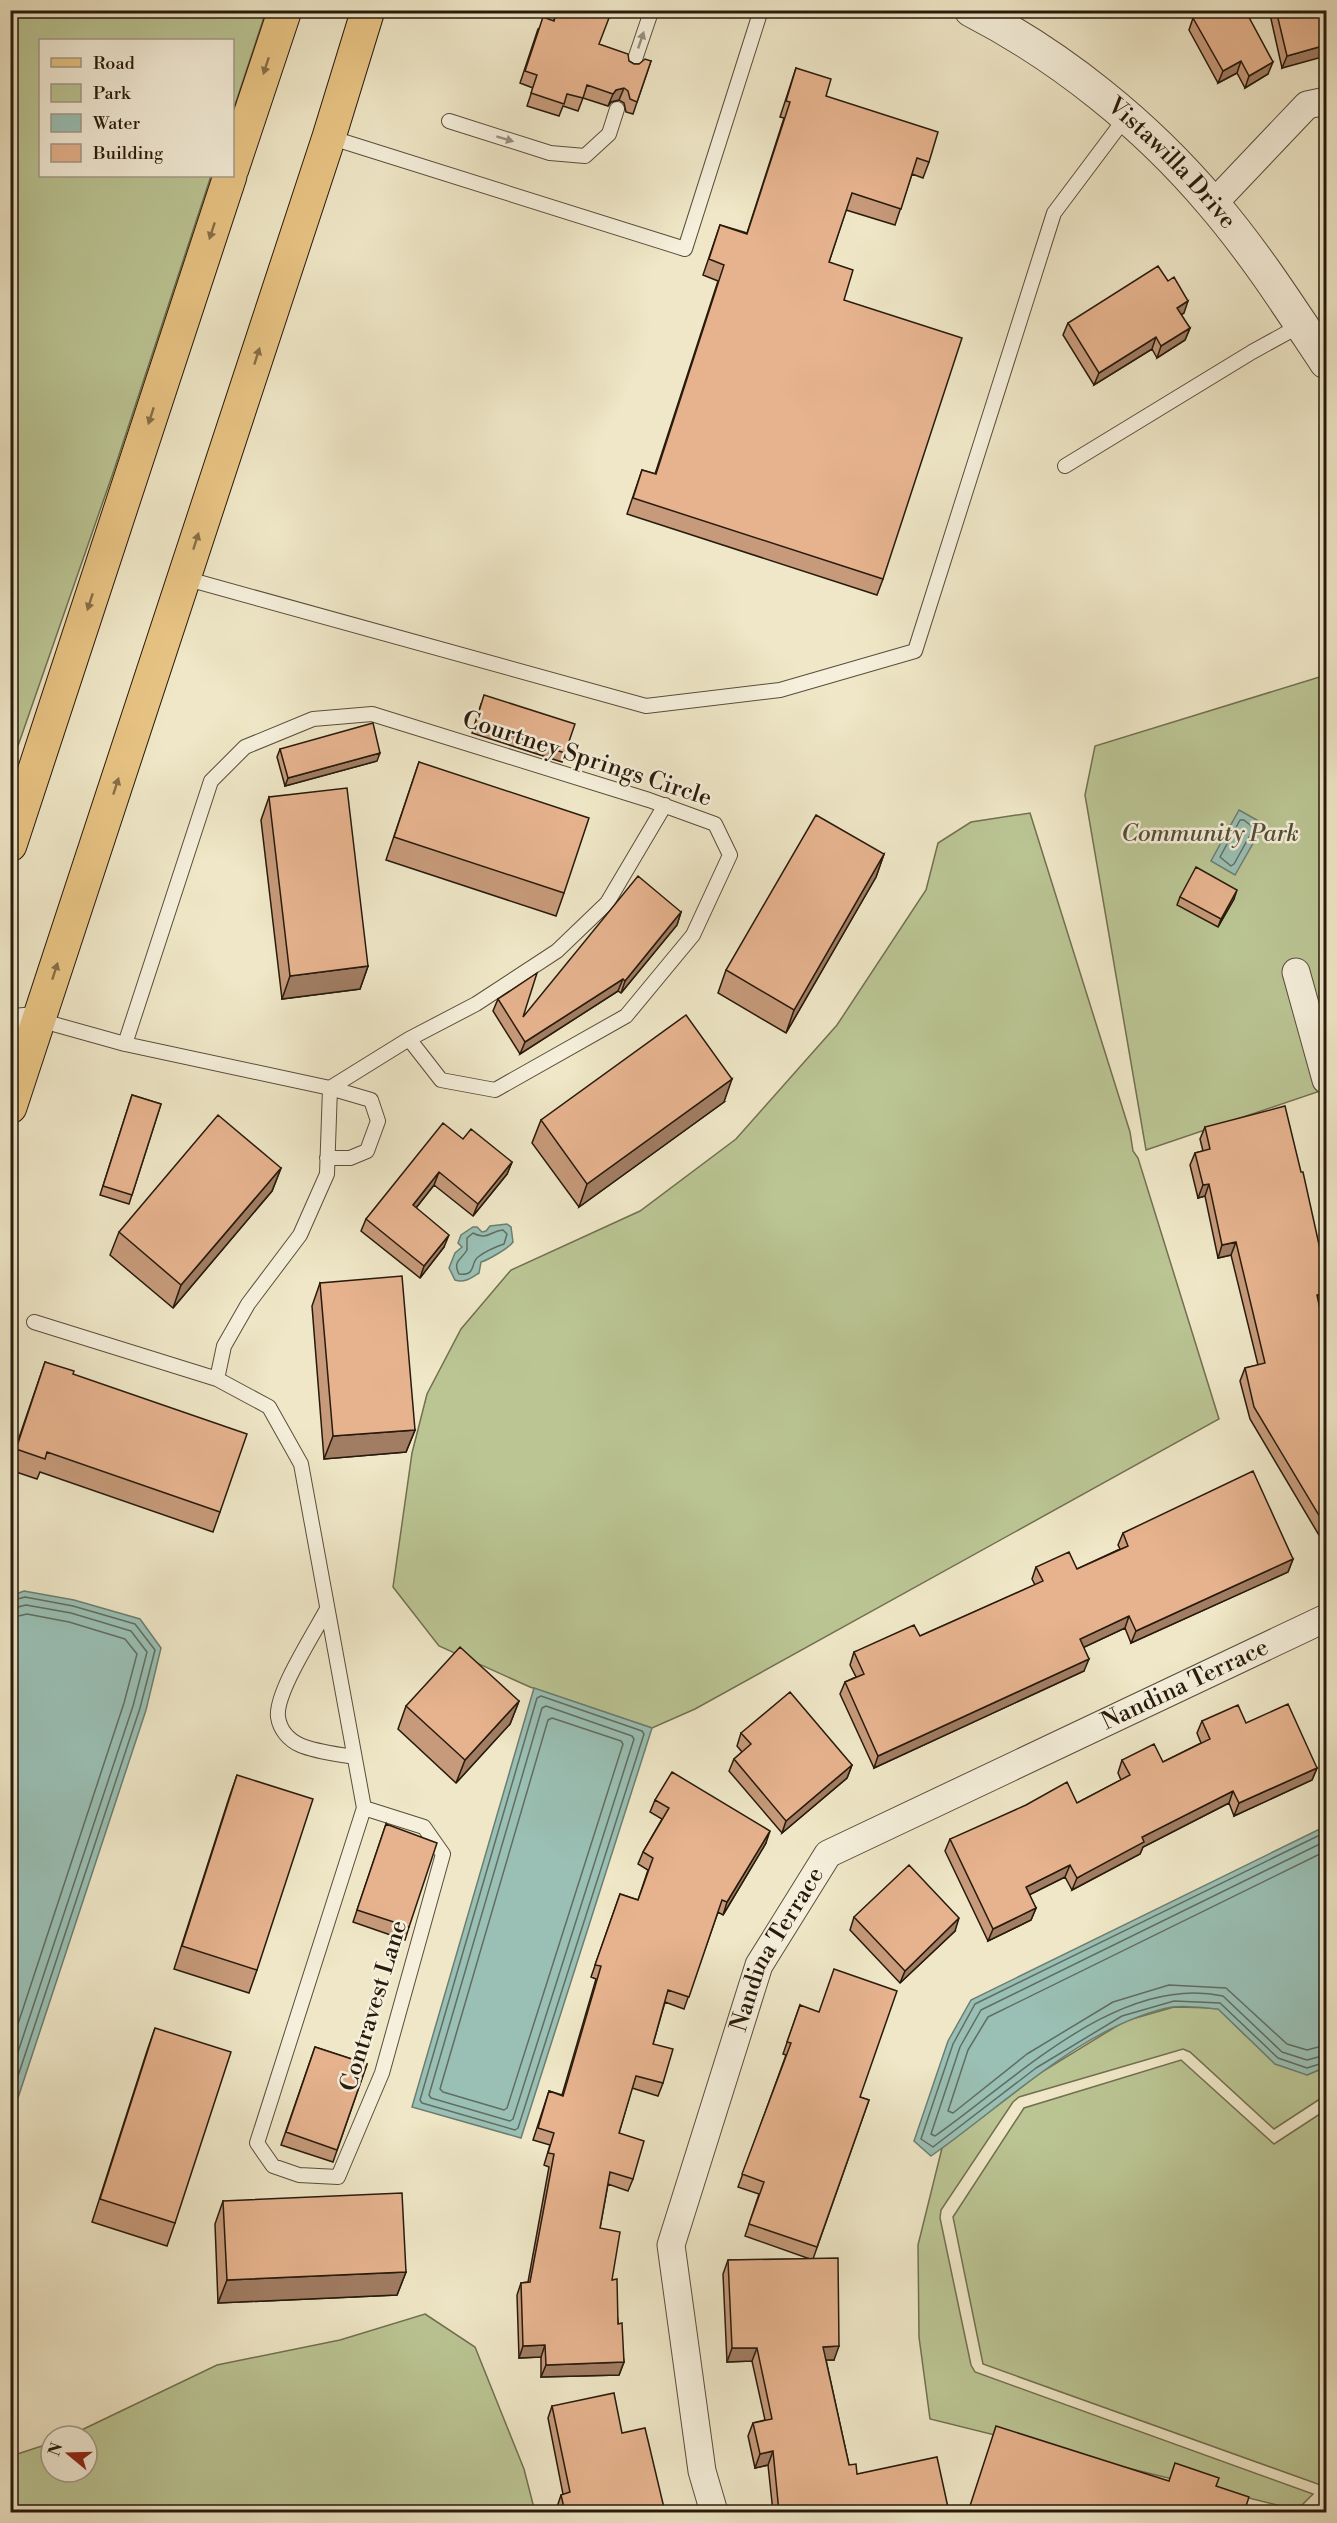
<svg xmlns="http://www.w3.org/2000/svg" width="1337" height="2523" font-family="'Libre Bodoni',serif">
<rect width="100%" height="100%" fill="#efe7c7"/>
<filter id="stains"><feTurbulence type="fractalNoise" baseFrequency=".00333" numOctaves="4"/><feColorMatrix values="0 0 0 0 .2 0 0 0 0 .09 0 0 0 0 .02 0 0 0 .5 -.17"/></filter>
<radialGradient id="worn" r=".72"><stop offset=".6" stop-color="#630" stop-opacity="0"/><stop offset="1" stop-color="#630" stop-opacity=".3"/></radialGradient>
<path fill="#bbc594" stroke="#727050" stroke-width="1.5" d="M11,10L266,11L233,111L232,40H40V176H211L114,470L11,766Z
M1326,675V1089L1146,1150L1085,795L1095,746Z
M1030,813L1130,1132L1133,1151L1138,1158L1219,1419L695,1709L652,1728L530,1687L439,1646L393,1587L412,1453L427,1394L461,1329L511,1270L640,1211L736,1139L837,1025L926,890L938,843L971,822Z
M1174,2007L1218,2008L1245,2035L1307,2075L1326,2067V2095L1274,2129L1190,2052L1183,2049L1019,2097L1013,2102L941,2210L940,2218L971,2365L975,2372L1313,2494L1297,2510L930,2419L919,2337L918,2245L942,2148L1040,2073L1125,2021Z
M1181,2060L1274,2144L1326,2110V2487L983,2364L953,2217L1024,2108Z
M425,2314L475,2347L524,2469L535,2512H11V2456L51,2443V2472H87V2436H69L217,2365L340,2340Z"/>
<path fill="#9ac0b5" stroke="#6c7e71" stroke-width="1.5" d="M1239,810L1264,824L1235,875L1211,861Z
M507,1224L511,1227L513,1242C509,1248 488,1260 481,1262L479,1273C471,1278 465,1283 455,1280L449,1268L455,1253L462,1247L458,1243L461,1235L473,1227H477L482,1232L486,1231L490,1226Z
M24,1591L74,1600L140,1619L161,1648L146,1710L11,2119L10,1596Z
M534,1688L652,1728L521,2138L412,2107Z
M1326,1826V2067L1307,2075L1275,2064L1218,2009C1204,2008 1187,2005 1172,2007C1085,2024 1003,2106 931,2156L914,2141L948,2041L971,2000Z"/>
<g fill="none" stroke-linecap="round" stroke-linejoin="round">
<path stroke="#616d60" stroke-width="1.5" d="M1240,820H1244L1254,828L1234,864L1231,866L1220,857Z
M503,1230L507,1234L504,1244C495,1247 486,1251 478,1257C470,1263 477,1276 459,1274C452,1261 462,1259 467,1250V1238L473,1233C487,1241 490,1231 503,1230Z
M10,1601L25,1597L73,1606L135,1624L155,1650L140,1708L10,2100
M10,1609L26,1605L71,1613L131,1631L147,1652L133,1706L10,2076
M10,1618L27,1614L69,1622L125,1639L137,1654L124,1703L10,2048
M541,1696L642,1731L644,1734L518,2128L515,2130L422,2103L420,2100L537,1698Z
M546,1706L632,1736L634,1739L513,2119L510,2121L431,2098L429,2095L542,1708Z
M552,1718L621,1741L623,1744L507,2108L504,2110L443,2092L440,2089L548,1720Z
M1326,1832L975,2004L953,2044L921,2139L933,2147L1036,2068L1122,2016L1174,2001L1220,2003L1278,2058L1307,2068L1326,2062
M1326,1841L981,2010L960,2047L931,2134L935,2136C1014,2081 1119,1973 1223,1996L1282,2052L1307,2060L1326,2055
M1326,1851L988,2017L968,2050L948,2111L953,2113L1027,2054L1113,2002L1169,1985L1226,1988L1287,2044L1307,2050L1326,2045"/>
<g stroke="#5a4d3b" stroke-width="16">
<path id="service" d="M632,68L651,12
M449,121L550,153L585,156L609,134L617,109
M329,137L685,249L761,10
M1065,466L1252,352L1301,325
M184,578L646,706L780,690L915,651L1054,213L1126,117
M39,1020L125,1044L330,1088L409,1039L441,1080L495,1090L626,1016L693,935L730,855L715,824L649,800L372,714L313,719L245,747L211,781L125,1044
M409,1039L476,1004L557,951L607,903L665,805
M34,1322L217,1379L269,1407L301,1464L364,1808L257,2143L273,2166L299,2175L338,2177L382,2073L443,1854L424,1827L364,1808
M217,1379L224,1346L248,1304L300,1235L327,1174L330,1088L371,1100L378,1121L367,1151L350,1158H327
M327,1609C315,1632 275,1693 278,1717C280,1730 289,1740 300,1745C316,1752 337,1754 354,1757"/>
</g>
<g stroke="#5a4d3b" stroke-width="29">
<g id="minor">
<path d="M1213,204L1307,105L1326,101"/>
<path d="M1296,972L1326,1080"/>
<path d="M10,1023L39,1020"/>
<path id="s1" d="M714,2512L702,2471L671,2245L759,1965L828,1854L1326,1618"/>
</g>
</g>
<g stroke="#5a4d3b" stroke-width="35">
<g id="tertiary">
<path id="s2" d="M971,10C1062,57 1146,125 1212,203C1255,253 1290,308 1326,362"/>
</g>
</g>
<g stroke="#281a0c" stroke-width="35">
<path id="primary" d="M232,169L285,10
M10,845L230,176
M10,1107L329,137L368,10"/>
</g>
<use href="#service" stroke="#f5efdb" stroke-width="14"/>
<use href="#minor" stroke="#f5efdb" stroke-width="27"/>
<use href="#tertiary" stroke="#f5efdb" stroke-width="33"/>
<use href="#primary" stroke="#e8c484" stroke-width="33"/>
</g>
<path fill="#c69a7a" stroke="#281a0c" stroke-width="1.5" d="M557,10L599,44L634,64H639L651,61L633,114L626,112L624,103L619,100L611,102L608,106L583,98L578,111L563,106L559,116L527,106L533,88L520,83L538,29L554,20Z
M1269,10H1326L1282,68Z
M1193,18L1268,74L1245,88L1237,73L1218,83L1189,30Z
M796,68L826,96L929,162L923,178L912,174L895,225L846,210L829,262L844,300L883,579L877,595L627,514L642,470L655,474L718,281L703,275L720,225L747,233L784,118L780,117Z
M1184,313L1181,315L1190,328L1185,340L1157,358L1152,349L1094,385L1063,335L1068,323Z
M481,704L565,753L562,762L472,733Z
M280,749L377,761L285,786L277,757Z
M419,762L564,893L556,916L386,860Z
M269,797L368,966L360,989L282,999L261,820Z
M884,854L876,877L786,1033L718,993L726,970Z
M1180,897L1234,899L1218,927L1177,905Z
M681,912L677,925L621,993L618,991L520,1054L493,1011L498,999L523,1017Z
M132,1095L161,1104L129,1204L100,1195Z
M724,1102L579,1207L532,1143L541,1120Z
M1205,1127L1322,1258L1326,1257V1304L1319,1306L1326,1337V1547L1250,1419L1240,1381L1245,1368L1258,1365L1231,1255L1218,1258L1205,1196L1198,1198L1190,1165L1195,1153L1203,1151L1200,1139Z
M463,1139L512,1162L507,1174L473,1216L434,1185L416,1208L444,1247L420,1278L361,1231L366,1219Z
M281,1168L272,1191L173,1308L110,1255L119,1232Z
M320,1283L415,1430L406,1452L324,1459L312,1306Z
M45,1362L73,1374L220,1512L213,1532L40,1472L37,1479L10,1470V1464Z
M1123,1533L1293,1559L1288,1572L1131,1643L1125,1628L1084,1647V1671L874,1768L840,1694L845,1682L856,1677L850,1665L854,1652L920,1636L1035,1585L1032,1579L1036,1567L1077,1569L1120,1549L1118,1545Z
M519,1701L510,1724L456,1783L398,1729L406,1706Z
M1202,1721L1246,1723L1317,1768L1312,1780L1234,1816L1229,1803L1143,1847L1140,1854L1072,1890L1065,1877L1029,1895L1036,1908L1031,1920L988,1941L945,1851L950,1839L1077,1803L1121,1780L1118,1773L1122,1760L1163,1762L1201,1743L1197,1733Z
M741,1733L852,1765L847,1778L782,1833L729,1771L734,1759L742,1752L737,1746Z
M237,1775L257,1970L249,1993L174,1969L229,1798Z
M655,1800L766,1843L723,1915L718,1912L684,2009L665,2002L653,2044L663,2083L658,2096L632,2088L619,2133L633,2179L628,2191L608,2184L600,2228L612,2280L624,2362L619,2375L541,2377V2357L519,2358L517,2295L521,2283L528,2282L549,2167L544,2165L550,2145L533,2140L549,2091L562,2095L596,1979L591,1977L620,1894L638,1900L648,1870L638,1864L643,1852L662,1819L650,1812Z
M386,1824L409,1927L405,1940L353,1922Z
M854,1917L955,1931L900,1983L850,1930Z
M800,2005L860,2097L869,2100L813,2259L834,2360H826L849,2465L857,2474L949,2512H773L768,2465L755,2468L748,2436L753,2423L765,2420L752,2361L727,2362L723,2274L728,2260L810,2259L745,2236L759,2194L738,2187L786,2055L783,2054Z
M155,2028L175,2223L167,2246L92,2222L147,2051Z
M315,2047L367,2064L333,2162L281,2145Z
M223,2201L406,2272L397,2295L218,2303L215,2224Z
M552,2406L622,2433L665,2512H558L557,2507L561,2495L563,2494L548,2418Z"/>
<path fill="#a17d63" stroke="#281a0c" stroke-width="1.5" d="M1326,45V56L1282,68L1287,56Z
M1241,61L1237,73L1218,83L1223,71Z
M1273,62L1268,74L1245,88L1249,76Z
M624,88L619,100L611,102L608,106L613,94L616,90Z
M1188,301L1184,313L1173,320L1177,308Z
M1190,328L1185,340L1157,358L1161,346Z
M1156,337L1152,349L1094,385L1099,373Z
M380,753L377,761L285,786L288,778Z
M884,854L876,877L786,1033L794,1010Z
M1237,890L1234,899L1218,927L1221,919Z
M681,912L677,925L621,993L625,981Z
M368,966L360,989L282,999L290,976Z
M623,979L618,991L520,1054L525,1042Z
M732,1079L724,1102L579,1207L587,1184Z
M512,1162L507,1174L473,1216L478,1204Z
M281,1168L272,1191L173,1308L181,1285Z
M439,1172L434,1185L408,1218L413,1205Z
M1209,1184L1205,1196L1198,1198L1203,1185Z
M449,1235L444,1247L420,1278L424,1266Z
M1236,1242L1231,1255L1218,1258L1222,1245Z
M1326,1293V1304L1312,1308L1317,1295Z
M415,1430L406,1452L324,1459L333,1436Z
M1293,1559L1288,1572L1131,1643L1136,1631Z
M1129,1616L1125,1628L1076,1651L1080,1639Z
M1089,1659L1084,1671L874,1768L878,1756Z
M519,1701L510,1724L456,1783L465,1760Z
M852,1765L847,1778L782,1833L786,1821Z
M1317,1768L1312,1780L1234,1816L1239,1803Z
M1233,1791L1229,1803L1143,1847L1140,1854L1072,1890L1077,1878L1142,1837Z
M770,1831L766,1843L723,1915L727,1902Z
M1070,1865L1065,1877L1021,1899L1026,1887Z
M1036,1908L1031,1920L988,1941L993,1929Z
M959,1918L955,1931L900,1983L905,1971Z
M406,2272L397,2295L218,2303L227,2280Z
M545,2345L541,2357L519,2358L523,2346Z
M839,2346L834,2360H818L823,2347Z
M732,2348H757L752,2361L727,2362Z
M624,2362L619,2375L541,2377L546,2365Z
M773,2451L768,2465L755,2468L760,2454Z"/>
<path fill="#e6b38e" stroke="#281a0c" stroke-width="1.5" d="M557,10H586L609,18L599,44L628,54L629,61L634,64H639L645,59L651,61L637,102L630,99L628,91L624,88L616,90L613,94L587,85L583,98L567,94L564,104L531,93L537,75L525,71L543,17L554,21Z
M1206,10H1245L1273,62L1249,76L1241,61L1223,71L1193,18Z
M1276,10H1326V45L1287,56Z
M796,68L831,79L826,96L938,132L929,162L917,158L901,209L852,193L829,262L853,270L844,300L962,338L883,579L633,498L642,470L656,474L724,265L709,259L720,225L747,234L790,102L786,101Z
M1158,266L1168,281L1174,277L1188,301L1177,308L1190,328L1161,346L1156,337L1099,373L1068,323Z
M484,695L575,724L565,753L475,724Z
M373,723L380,753L288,778L280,749Z
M419,762L589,818L564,893L394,837Z
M347,788L368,966L290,976L269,797Z
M816,815L884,854L794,1010L726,970Z
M1196,867L1237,890L1221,919L1180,897Z
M638,876L681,912L625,981L623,979L525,1042L498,999L537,973L523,1017Z
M686,1015L732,1079L587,1184L541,1120Z
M132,1095L161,1104L132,1195L103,1186Z
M1285,1106L1301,1172H1303L1322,1258L1326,1257V1293L1317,1295L1326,1337V1527L1254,1407L1245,1368L1265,1363L1236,1242L1222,1245L1209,1184L1203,1185L1195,1153L1210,1149L1205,1127Z
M218,1115L281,1168L181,1285L119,1232Z
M443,1123L463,1139L471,1129L512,1162L478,1204L439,1172L413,1205L449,1235L424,1266L366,1219Z
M402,1276L415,1430L333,1436L320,1283Z
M45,1362L74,1371L73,1374L247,1434L220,1512L47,1452L45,1459L16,1449Z
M1253,1471L1293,1559L1136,1631L1129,1616L1080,1639L1089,1659L878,1756L845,1682L864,1674L854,1652L914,1625L920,1636L1043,1581L1036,1567L1069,1552L1077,1569L1128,1546L1123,1533Z
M460,1647L519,1701L465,1760L406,1706Z
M790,1692L852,1765L786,1821L734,1759L751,1744L741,1733Z
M1288,1704L1317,1768L1239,1803L1233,1791L1142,1837L1144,1842L1077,1878L1070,1865L1026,1887L1036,1908L993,1929L950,1839L1026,1805L1067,1782L1077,1803L1130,1775L1122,1760L1154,1744L1163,1762L1210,1739L1202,1721L1238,1705L1246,1723Z
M672,1772L770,1831L727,1902L722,1900L689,1997L668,1990L653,2044L673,2049L663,2083L636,2076L619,2133L644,2141L633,2179L610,2172L600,2228L620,2232L612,2280L617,2279L618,2324L622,2323L624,2362L546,2365L545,2345L523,2346L521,2283L530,2282L554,2154L548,2153L554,2133L538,2128L549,2091L563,2096L601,1966L595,1965L620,1894L638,1900L653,1858L643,1852L669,1808L655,1800Z
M237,1775L313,1799L257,1970L182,1946Z
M386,1824L437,1843L409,1927L357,1910Z
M909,1865L959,1918L905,1971L854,1917Z
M834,1969L897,1991L860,2097L869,2100L817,2247L749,2224L764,2182L742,2174L791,2043L787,2042L800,2005L819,2012Z
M155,2028L231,2052L175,2223L100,2199Z
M315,2047L367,2064L337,2150L286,2132Z
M402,2193L406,2272L227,2280L223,2201Z
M838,2258L839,2346L823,2347L849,2465L856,2464L857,2474L937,2457L949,2512H779L773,2451L760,2454L753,2423L772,2419L757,2348H732L728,2260Z
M614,2393L622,2433L645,2428L665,2512H565L561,2495L570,2492L552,2406Z
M996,2426L1169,2481L1175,2463L1219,2478L1216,2486L1249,2497L1244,2512H968Z
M1281,2509L1304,2512H1280Z"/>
<defs><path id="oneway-solid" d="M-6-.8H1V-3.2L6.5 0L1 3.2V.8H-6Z" transform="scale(1.5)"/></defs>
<g fill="#998f7e">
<use href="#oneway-solid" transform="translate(641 40) rotate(-71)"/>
<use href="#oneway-solid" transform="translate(505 139) rotate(17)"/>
</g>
<g fill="#886f48">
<use href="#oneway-solid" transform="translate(266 66) rotate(108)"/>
<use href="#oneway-solid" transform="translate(212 231) rotate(108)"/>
<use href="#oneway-solid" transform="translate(257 356) rotate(-72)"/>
<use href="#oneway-solid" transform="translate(151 416) rotate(108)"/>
<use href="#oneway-solid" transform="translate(196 541) rotate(-72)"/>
<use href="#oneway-solid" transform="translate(90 602) rotate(108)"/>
<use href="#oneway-solid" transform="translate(116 786) rotate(-72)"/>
<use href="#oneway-solid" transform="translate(55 971) rotate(-72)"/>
</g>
<g text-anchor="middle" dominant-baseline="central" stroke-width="5" stroke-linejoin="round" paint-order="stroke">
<g font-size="24" fill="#281a0c" stroke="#f5efdb">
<text stroke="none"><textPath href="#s2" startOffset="254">Vistawilla Drive</textPath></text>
<text transform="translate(587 759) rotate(18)">Courtney Springs Circle</text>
<text stroke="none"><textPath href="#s1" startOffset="1090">Nandina Terrace</textPath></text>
<text stroke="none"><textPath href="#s1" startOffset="586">Nandina Terrace</textPath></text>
<text transform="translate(374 2006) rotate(-73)">Contravest Lane</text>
</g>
<g font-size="24" font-style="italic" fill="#544d35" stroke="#f5efdb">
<text x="1210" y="834">Community Park</text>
</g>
</g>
<rect width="1337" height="2523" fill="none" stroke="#efe7c7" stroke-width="36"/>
<rect x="12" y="12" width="1313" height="2499" fill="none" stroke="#281a0c" stroke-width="3"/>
<rect x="18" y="18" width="1301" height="2487" fill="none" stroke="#281a0c" stroke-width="1.5"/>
<rect x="39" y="39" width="195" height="138" fill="#f5efdb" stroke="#a39a88" stroke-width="1.5"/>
<rect x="51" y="58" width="30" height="9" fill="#e8c484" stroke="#a39a88" stroke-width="1.5"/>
<text x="93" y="69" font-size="18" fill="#281a0c">Road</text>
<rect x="51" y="84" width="30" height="18" fill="#bbc594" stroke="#a39a88" stroke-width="1.5"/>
<text x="93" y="99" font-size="18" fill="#281a0c">Park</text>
<rect x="51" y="114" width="30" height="18" fill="#9ac0b5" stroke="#a39a88" stroke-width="1.5"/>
<text x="93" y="129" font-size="18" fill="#281a0c">Water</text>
<rect x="51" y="144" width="30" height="18" fill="#e6b38e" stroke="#a39a88" stroke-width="1.5"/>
<text x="93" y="159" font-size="18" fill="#281a0c">Building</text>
<g transform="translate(69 2454) rotate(289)"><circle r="28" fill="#f5efdb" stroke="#a39a88" stroke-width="1.5"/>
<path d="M0-4.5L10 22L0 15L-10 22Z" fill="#8f2418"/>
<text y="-9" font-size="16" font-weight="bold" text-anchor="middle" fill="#281a0c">N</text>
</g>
<rect width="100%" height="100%" filter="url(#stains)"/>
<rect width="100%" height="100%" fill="url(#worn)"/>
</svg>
